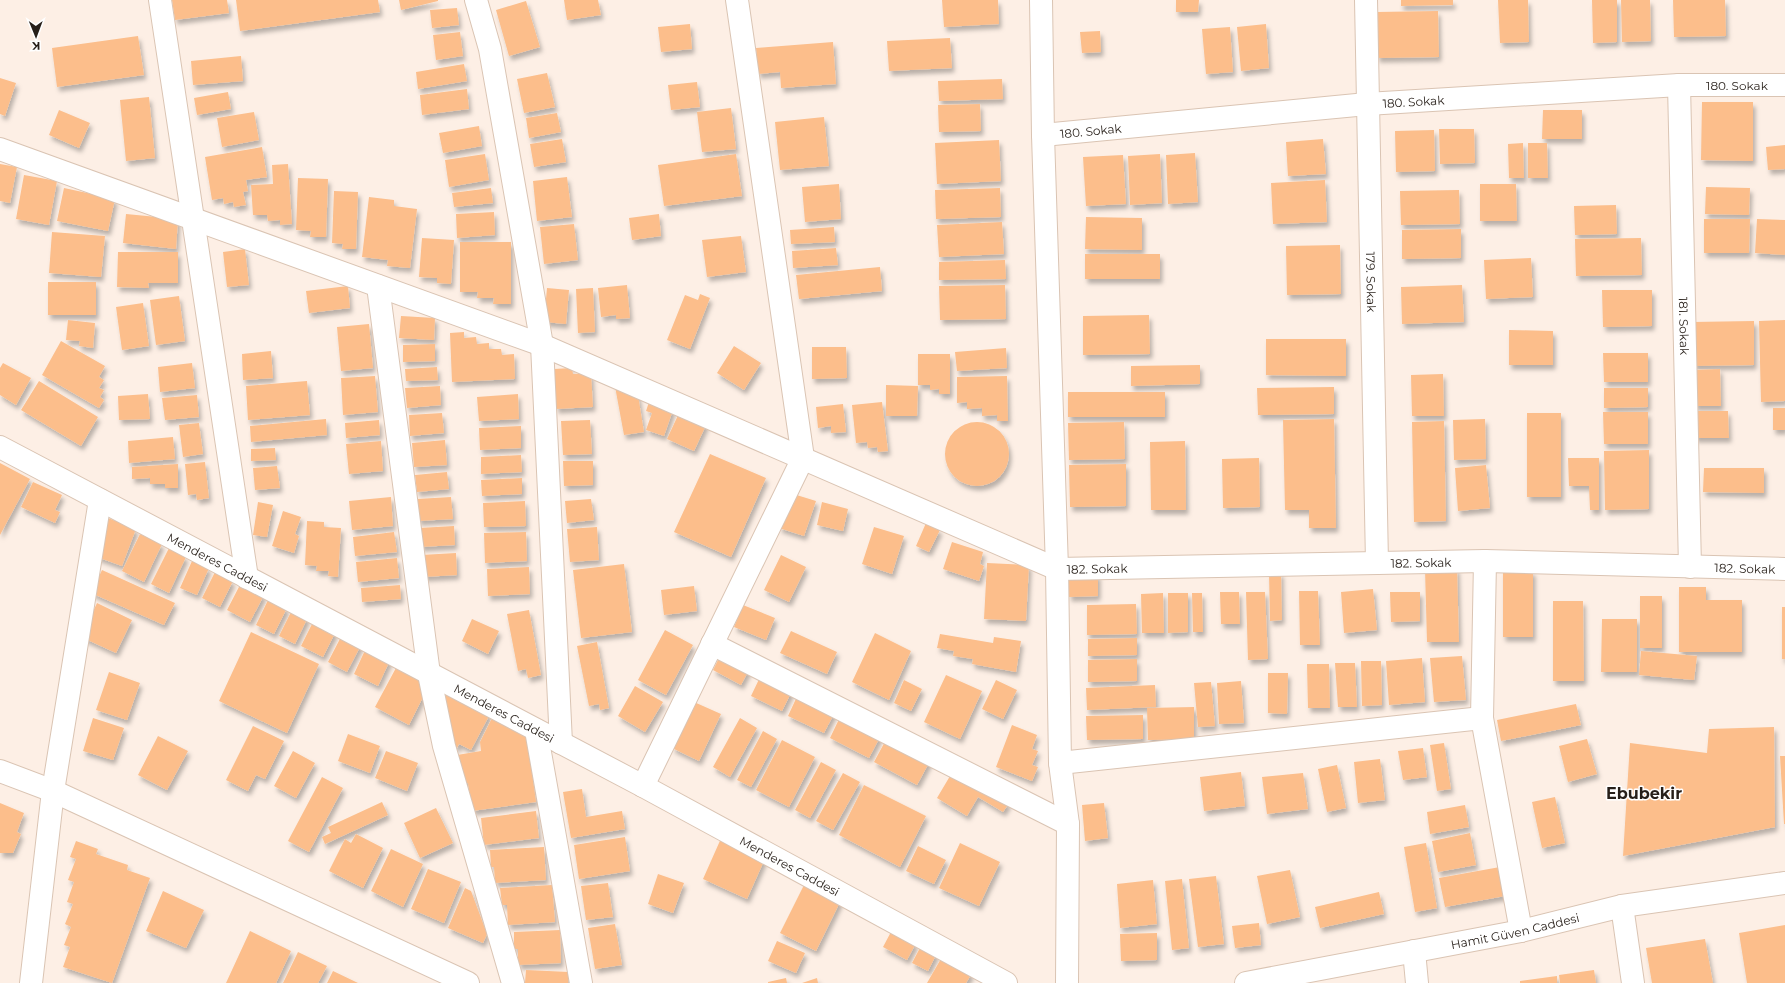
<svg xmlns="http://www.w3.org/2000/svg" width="1785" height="983" font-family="Montserrat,sans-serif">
<defs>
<filter id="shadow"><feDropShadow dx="2.5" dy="4.5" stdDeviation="2" flood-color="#0004"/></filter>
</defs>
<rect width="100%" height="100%" fill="#fdefe5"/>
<path fill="#fcbe8b" filter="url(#shadow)" d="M172,0H227L229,13L175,20Z
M236,0H378L380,12L240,31Z
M399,0H438V1L401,10Z
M564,0H598L601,15L567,20Z
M942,0H998L999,24L944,27Z
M1176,0H1199L1198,12H1176Z
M1401,0H1453V5L1401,6Z
M1498,0H1528L1529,42L1500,43Z
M1592,0H1617V42L1593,43Z
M1621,0H1650L1651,41L1622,42Z
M1673,0H1725L1726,36L1674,37Z
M526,1L540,47L509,56L496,10Z
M457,8L459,25L432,28L430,10Z
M1438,11L1439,57L1377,58V12Z
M690,24L692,49L661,52L658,27Z
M1266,24L1269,68L1241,71L1237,27Z
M1230,27L1233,72L1206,74L1202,29Z
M1100,31L1101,52L1082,53L1080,32Z
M460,32L463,56L436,60L433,35Z
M138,36L144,75L57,87L52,48Z
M950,38L952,68L889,71L887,41Z
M833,42L836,84L781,88L780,72L758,74L756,48Z
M241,56L243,81L193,85L191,61Z
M464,64L467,81L418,89L416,72Z
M547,73L555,107L524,113L517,79Z
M0,78L16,83L5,116L0,114Z
M1002,79L1003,99L939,101L938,81Z
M697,82L700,107L671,110L668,85Z
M467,89L469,109L422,115L420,95Z
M228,92L231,109L197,115L194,98Z
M149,97L155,158L126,161L120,100Z
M1702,102H1753V161L1701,160Z
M980,104L981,131L939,132L938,105Z
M731,108L736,149L702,152L697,112Z
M59,110L90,123L79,148L49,135Z
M1543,110H1582V139H1542Z
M254,112L259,140L222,147L217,118Z
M557,113L561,132L529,138L526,118Z
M824,117L829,166L780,170L775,122Z
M479,126L482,146L443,153L439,133Z
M1439,129H1474L1475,163L1440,164Z
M1434,130L1435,171L1396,172L1395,131Z
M562,139L566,162L534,167L530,144Z
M1323,139L1326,174L1288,176L1286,142Z
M999,140L1001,181L937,184L935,143Z
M1523,143L1524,178H1509L1508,144Z
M1528,143H1547L1548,178H1528Z
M1785,145V169L1768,170L1766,147Z
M262,147L267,177L246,180L248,191L243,192L246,205L234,207L233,202L224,204L223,198L212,200L205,157Z
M1195,153L1198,202L1168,204L1166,155Z
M485,154L489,180L449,187L445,160Z
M736,154L742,196L664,206L658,165Z
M1160,154L1162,203L1130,205L1128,156Z
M1123,155L1126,204L1086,206L1083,157Z
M0,164L17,167L10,203L0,201Z
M288,164L292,224L280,225V220L268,221L267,215H253L251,185L273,184L272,165Z
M24,175L57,181L49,225L16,219Z
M567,177L572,217L537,221L533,181Z
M298,178L328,179L326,237H310L311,231L296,230Z
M1325,180L1327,222L1273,224L1271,183Z
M839,184L841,219L805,222L802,187Z
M1480,184H1516L1517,221H1480Z
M1706,187L1750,188L1749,215L1705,214Z
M64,188L115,199L108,231L57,221Z
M491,188L493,203L454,207L452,193Z
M1000,188L1001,217L936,219L935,190Z
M1459,190L1460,224L1401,225L1400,191Z
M334,191L358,192L356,249H342L343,244L332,243Z
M369,197L394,200V206L417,209L410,268L387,266L388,260L362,257Z
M1616,205L1617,234L1575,235L1574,206Z
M494,212L495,235L457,238L456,214Z
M126,214L178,219L176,249L123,243Z
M659,214L661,236L632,240L629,218Z
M1086,217L1142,218V250L1085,249Z
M1704,219H1750L1749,253H1704Z
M1757,219L1785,220V255L1755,253Z
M1002,222L1004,254L939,257L937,225Z
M574,224L578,260L544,264L540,227Z
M834,227L835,242L791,244L790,230Z
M1461,229V258L1402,259V230Z
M52,232L105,236L101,277L49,273Z
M741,236L746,272L707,277L702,240Z
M422,238L454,240L451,284L437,283V278L419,277Z
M1641,238L1642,275L1576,276L1575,239Z
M460,242H511V304H493L494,298H477L478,292H460Z
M1340,245L1341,294L1287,295L1286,246Z
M836,248L838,265L793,268L792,251Z
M245,249L249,285L227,287L223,252Z
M118,252H178V283H148L149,288L117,287Z
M1085,254H1160V279H1085Z
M1531,258L1533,297L1486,299L1484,260Z
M1005,260L1006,279L939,280V262Z
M880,267L882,291L799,299L796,275Z
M48,282H96V315H48Z
M627,285L630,318L616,319V315L601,317L598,288Z
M1005,285L1006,319L940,320L939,286Z
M1462,285L1464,322L1402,324L1401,287Z
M348,286L350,308L309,313L306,291Z
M547,288L569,290L566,324L544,322Z
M593,288L595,332L578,333L576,289Z
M1602,290H1652V326L1603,327Z
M700,294L710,298L690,349L667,340L685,295L698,300Z
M179,296L185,341L156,345L150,300Z
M143,303L149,346L122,350L116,307Z
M1149,315L1150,354L1083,355V316Z
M401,316L435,318L434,340L399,338Z
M68,320L95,323L93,348L79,346L80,341L66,340Z
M1785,320V401L1761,402L1759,321Z
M1754,321V365L1693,366L1692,322Z
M369,324L373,368L341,371L337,327Z
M1509,330L1553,331V365H1509Z
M464,332V338L476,337L477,344L489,343V349H501L502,355L514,354L515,379L452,382L450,333Z
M1266,339H1346V376L1266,375Z
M61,341L105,366L99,377L104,380L99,388L104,390L100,397L104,400L99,408L42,375Z
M435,344V361L403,362V345Z
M734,346L761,363L744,390L717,373Z
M812,347H846L847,378L812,379Z
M1006,348L1007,368L957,371L955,352Z
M271,351L273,378L243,380L242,354Z
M1603,353H1648V382H1604Z
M918,354H950V394H939V389L930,390V385H918Z
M3,363L31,378L16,405L0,395V368Z
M192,363L195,388L160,392L158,367Z
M1200,365V384L1131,386V366Z
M437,367L438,380L406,381L405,369Z
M572,368L573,374L591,373L593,407L556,409L554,369Z
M1720,369L1721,406H1694L1693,370Z
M1443,374L1444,416H1412L1411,375Z
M375,376L378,412L343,415L341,378Z
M1007,376L1008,421H997V415L982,416V408L967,409V402L957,403V377Z
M39,381L98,417L81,446L21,410Z
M307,381L310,415L248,420L246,386Z
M614,381L637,389L644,432L624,435Z
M886,385L918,386L917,416H886Z
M440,386L441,405L407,408L405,388Z
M1334,387V414L1258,415L1257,388Z
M1604,388H1648V407L1604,408Z
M1068,392H1165V417H1068Z
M148,394L150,419L119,420L118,396Z
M518,394L519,419L479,421L477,397Z
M197,395L199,417L165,420L162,398Z
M650,399L674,407L664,436L646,430L652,413L646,411Z
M882,402L888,451L878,452L877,447L868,448L867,442L856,443L852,405Z
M843,404L846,432L831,433V426L818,428L816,407Z
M1773,408H1785V430H1773Z
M680,411L707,423L694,451L667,439Z
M1694,411H1728L1729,438H1694Z
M1603,412H1648V444H1604Z
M442,413L444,433L410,436L409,415Z
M1527,413H1561V497H1527Z
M326,419L327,435L251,442L250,426Z
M1334,419L1336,528H1309V510H1285L1283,420Z
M1485,419L1486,459L1454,460L1453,420Z
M379,420L380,435L346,438L345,423Z
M590,420L592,454L563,455L561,421Z
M1444,421L1446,521L1414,522L1412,422Z
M1124,422L1125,459L1069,460L1068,423Z
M945 454a32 32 0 1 1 64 0a32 32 0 1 1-64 0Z
M199,423L203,454L183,457L179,425Z
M521,426V448L480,450L479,428Z
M173,437L175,459L129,463L128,441Z
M445,440L447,465L414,467L412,443Z
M381,441L383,471L349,474L346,444Z
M1185,441L1186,510H1151L1150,442Z
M275,448L276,460L251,461V449Z
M1649,450V509L1605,510L1604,451Z
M710,454L766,478L731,557L674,532Z
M521,455L522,472L481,474V457Z
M1259,458L1260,507L1223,508L1222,459Z
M1568,458H1599V510H1590L1589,486H1569Z
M563,461H593V485L564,486Z
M205,462L209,498L197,500L196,494L188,495L185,464Z
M0,463L30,479L0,535Z
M178,464V488H165V484H150V478L132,479V467Z
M1126,464V506L1070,507L1069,465Z
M1486,465L1490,508L1458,511L1455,468Z
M277,466L280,488L255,490L253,468Z
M1704,468H1764V493L1703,492Z
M447,472L449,489L417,492L415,475Z
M522,478V494L482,496L481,480Z
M33,482L62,495L55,510L60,512L55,523L21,507Z
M790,493L816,501L804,536L779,528Z
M391,497L393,526L352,530L349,501Z
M451,497L453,519L418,521L417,499Z
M591,499L594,520L567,523L565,501Z
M525,501L526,526L484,527L483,503Z
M258,502L273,505L267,537L253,535Z
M822,502L848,509L843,531L817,525Z
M283,511L301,517L295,534L299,536L294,553L272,546Z
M108,518L136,529L122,566L94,556Z
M307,521L324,522V527L341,528L338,577L328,576L329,571H316L317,566L305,565Z
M926,523L940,530L929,552L916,546Z
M454,526L455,545L420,547L419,528Z
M597,527L599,560L570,562L567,529Z
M874,527L904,536L892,574L862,564Z
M394,532L397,552L355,556L353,537Z
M526,532L527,561L485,563L484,533Z
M140,534L162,544L144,582L122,571Z
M952,542L983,552L980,564L984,566L979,581L943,569Z
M169,548L186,557L169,593L151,584Z
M456,553L457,575L423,577L421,555Z
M781,555L806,567L789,602L764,590Z
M397,558L399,578L358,582L356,562Z
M192,561L209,568L197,595L180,588Z
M987,563L1029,565L1026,621L984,619Z
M624,564L632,632L581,638L573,570Z
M529,567L530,594L488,596L487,569Z
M1457,568L1459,642H1427L1425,569Z
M102,570L175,603L164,625L91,593Z
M1503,570L1533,571V637H1503Z
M215,572L233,581L220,607L202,598Z
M1281,572L1282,620L1270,621L1269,573Z
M1098,574V596L1069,597L1068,575Z
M241,583L264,595L250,622L227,610Z
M400,585L401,599L362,602L361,588Z
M694,586L697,611L664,615L661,590Z
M1679,587H1706V600H1742V652H1679Z
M1373,589L1377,630L1344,633L1341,592Z
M1299,591H1318L1320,645H1300Z
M1220,592H1239L1240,624H1221Z
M1246,592H1265L1268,659L1248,660Z
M1390,592H1420V621L1391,622Z
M1163,593L1164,633H1142L1141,594Z
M1168,593H1188V632L1168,633Z
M1192,593H1202L1203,632H1193Z
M1640,596H1662V648H1640Z
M269,598L287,608L274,634L256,625Z
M1553,601H1583L1584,681H1553Z
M97,603L132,620L116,653L81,637Z
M1136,604L1137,634L1087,635V605Z
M743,605L775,618L766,640L734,627Z
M1782,607H1785V659H1782Z
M292,610L308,617L295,644L279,636Z
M529,610L541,675L528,678L526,669L518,671L507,614Z
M472,619L499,631L488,654L462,641Z
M1602,619H1637V672H1601Z
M314,620L336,631L323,657L301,646Z
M665,630L693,645L666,695L638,680Z
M791,631L837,652L827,674L780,653Z
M251,632L319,664L287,733L219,701Z
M343,633L362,643L347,672L328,662Z
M875,633L911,651L889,700L852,682Z
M940,634L993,643L994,637L1021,641L1016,672L972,664L973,659L953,656L954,651L937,648Z
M1137,638V655L1088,656V639Z
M597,642L609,708L600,710L599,704L589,706L577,646Z
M367,646L391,658L378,686L354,674Z
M1641,651L1697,656L1694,680L1639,675Z
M722,652L751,666L741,685L713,670Z
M1462,656L1466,700L1434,702L1430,658Z
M1422,658L1425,702L1389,705L1386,661Z
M1137,659V681L1088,682V660Z
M1361,661H1381L1382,705L1362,706Z
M1335,663H1355L1357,707H1338Z
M1307,664H1329L1330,708H1308Z
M397,666L430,683L409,725L375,707Z
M763,671L794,687L782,711L751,696Z
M109,672L140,683L127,720L96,710Z
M1268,673H1288L1287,714L1268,713Z
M946,675L982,691L960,739L924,722Z
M904,680L922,689L911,711L894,703Z
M996,680L1017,690L1003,719L982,709Z
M1241,681L1244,723L1219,724L1217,683Z
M1211,682L1215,726L1198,727L1194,683Z
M1155,685L1156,707L1087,710L1086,688Z
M635,686L663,702L645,732L618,716Z
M800,690L837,708L824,733L788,716Z
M447,692L490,714L471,750L459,744L456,750L440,707Z
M694,702L721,714L699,761L672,748Z
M1576,704L1581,725L1501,741L1497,720Z
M1194,707V739L1148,740L1147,708Z
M842,713L882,733L869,758L830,738Z
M1143,715V739L1087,740L1086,716Z
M93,718L124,728L113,760L83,751Z
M507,718L526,728L536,802L472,811L468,783L461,784L457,755L481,751L480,742L491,720Z
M740,718L757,728L730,777L713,767Z
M1012,725L1037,735L1032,749L1038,751L1032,765L1038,767L1032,781L996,767Z
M253,726L284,741L265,779L256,775L248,791L226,780Z
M1774,727L1775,827L1623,856L1630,743L1707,753L1709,729Z
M763,731L777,739L751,787L737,780Z
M348,734L380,746L370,773L338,761Z
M158,736L188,751L167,790L138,775Z
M888,736L931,759L917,785L874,762Z
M1587,739L1597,774L1568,782L1559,746Z
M782,740L815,757L789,807L756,790Z
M1444,743L1451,789L1437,791L1430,745Z
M1423,748L1427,777L1403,780L1398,751Z
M293,751L315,763L296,798L274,786Z
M386,751L418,763L407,791L375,778Z
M1780,756H1785V824H1784Z
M1380,759L1385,800L1358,803L1354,762Z
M821,762L836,770L810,818L795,810Z
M1337,765L1346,808L1327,812L1318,769Z
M953,771L1009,803L1003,812L978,797L967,816L937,798Z
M1241,772L1245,806L1204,811L1200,777Z
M843,773L860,782L833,830L816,821Z
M1303,773L1308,809L1267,814L1262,777Z
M322,777L343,788L309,852L288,841Z
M864,785L926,816L900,867L839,835Z
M582,789L586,817L622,811L625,829L571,838L563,792Z
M1555,797L1565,843L1542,848L1532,802Z
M382,802L388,815L325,844L322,837L331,833L328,827Z
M0,803L24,813L17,832L21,834L13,853H0Z
M1104,803L1108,838L1085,841L1082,805Z
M1465,805L1469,827L1430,834L1427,812Z
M436,808L453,843L420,858L404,823Z
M536,811L539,838L484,845L481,818Z
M1470,833L1476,865L1438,872L1432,841Z
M356,834L383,848L363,888L329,871L345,839L351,843Z
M723,834L767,854L747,899L703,879Z
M625,837L630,871L579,879L574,845Z
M76,841L98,849L96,854L128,865L127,870L150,878L112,983L63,967L70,947L64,945L71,927L65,924L73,904L67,902L74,882L68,880L76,859L70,857Z
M960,843L1000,862L979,906L939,888Z
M1426,843L1437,908L1415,912L1404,847Z
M918,846L946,860L934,884L906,871Z
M544,847L546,880L495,883L494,867H491L490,850Z
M391,849L423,864L403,907L371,891Z
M1500,867L1505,896L1445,907L1439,878Z
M428,869L461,882L444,923L411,909Z
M1290,870L1300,917L1267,924L1257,876Z
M658,874L684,883L673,913L648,904Z
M1216,876L1224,944L1198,947L1189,879Z
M1182,879L1189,948L1172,950L1165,881Z
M1153,880L1157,924L1120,928L1117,884Z
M608,883L613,917L586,920L581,886Z
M805,883L841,900L816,951L780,933Z
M552,885L555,922L508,925L507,905H502L500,888Z
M465,888L471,891L487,934L483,943L448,928Z
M163,891L204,910L186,948L146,931Z
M1379,892L1384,914L1320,928L1315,907Z
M1259,923L1261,945L1235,948L1232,926Z
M615,924L622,965L595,969L588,928Z
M1785,925V983H1747L1739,933Z
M560,930L561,963L518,965V949H514V932Z
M892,930L916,943L907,960L883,947Z
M250,931L291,951L276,983H226Z
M1157,933V960L1121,961L1120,934Z
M1705,939L1713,983H1652L1646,948Z
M777,941L805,953L796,973L768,961Z
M921,946L937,953L928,971L912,963Z
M298,952L327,966L318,983H283Z
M942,957L972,973L966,983H927Z
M526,970L569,972L568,983H525Z
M1594,970L1596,983H1560L1559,975Z
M333,971L358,983H327Z
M1557,976V983H1520V981Z
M786,978L787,983H768V982Z
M817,978L818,983H802Z"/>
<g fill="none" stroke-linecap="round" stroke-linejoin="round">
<g stroke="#dac4b3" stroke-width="24">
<g id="minor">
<path d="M160,0L247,578"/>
<path d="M476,0L490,49L542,345L561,743"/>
<path d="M1041,0L1043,135L1057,569L1060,763L1068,824L1067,983"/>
<path id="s1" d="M1366,0L1377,563"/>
<path id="s2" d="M1679,85L1690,567"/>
<path id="s3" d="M1043,135L1367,104L1679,85H1785"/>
<path id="s4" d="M0,149L542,345L1057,569L1485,561L1785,569"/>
<path d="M378,286L429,674L444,746L513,983"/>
<path d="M1485,561L1482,718L1521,931"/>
<path d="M712,644L1068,824"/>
<path d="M536,730L581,983"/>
<path d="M1060,763L1482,718"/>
<path d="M0,771L53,791L468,983"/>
<path d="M643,786L803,458L737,0"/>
<path d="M1622,906L1633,983"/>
<path d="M1414,951L1417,983"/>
<path d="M31,983L53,791L100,500"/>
</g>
</g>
<g stroke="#dac4b3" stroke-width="24">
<g id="major">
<path id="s5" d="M0,447L643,786L1006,983"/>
<path id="s6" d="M1246,983L1521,931L1622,906L1785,883"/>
</g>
</g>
<use href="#minor" stroke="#fff" stroke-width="22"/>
<use href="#major" stroke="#fff" stroke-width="22"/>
</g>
<g text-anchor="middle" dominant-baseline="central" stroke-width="3" stroke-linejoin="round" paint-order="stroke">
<g font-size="12" fill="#271f19" stroke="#fff">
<text stroke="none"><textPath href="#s3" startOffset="696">180. Sokak</textPath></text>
<text stroke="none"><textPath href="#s3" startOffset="372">180. Sokak</textPath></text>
<text stroke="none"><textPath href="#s3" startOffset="48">180. Sokak</textPath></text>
<text stroke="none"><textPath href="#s1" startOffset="282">179. Sokak</textPath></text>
<text stroke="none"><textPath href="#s2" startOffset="241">181. Sokak</textPath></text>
<text stroke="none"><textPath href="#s5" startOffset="246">Menderes Caddesi</textPath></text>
<text stroke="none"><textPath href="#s4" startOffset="1502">182. Sokak</textPath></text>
<text stroke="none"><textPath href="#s4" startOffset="1178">182. Sokak</textPath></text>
<text stroke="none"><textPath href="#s4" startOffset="1826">182. Sokak</textPath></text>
<text stroke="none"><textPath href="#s5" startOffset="570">Menderes Caddesi</textPath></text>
<text stroke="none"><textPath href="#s5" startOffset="894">Menderes Caddesi</textPath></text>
<text stroke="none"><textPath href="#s6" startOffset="274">Hamit Güven Caddesi</textPath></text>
</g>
<g font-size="16" font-weight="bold" fill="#271f19" stroke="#fff">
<text x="1644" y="793">Ebubekir</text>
</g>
</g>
<g transform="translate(36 36) rotate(179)" stroke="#ffffff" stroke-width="3" paint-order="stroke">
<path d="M0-3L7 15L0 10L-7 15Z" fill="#271f19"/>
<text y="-6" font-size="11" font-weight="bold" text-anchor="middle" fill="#271f19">K</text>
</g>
</svg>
